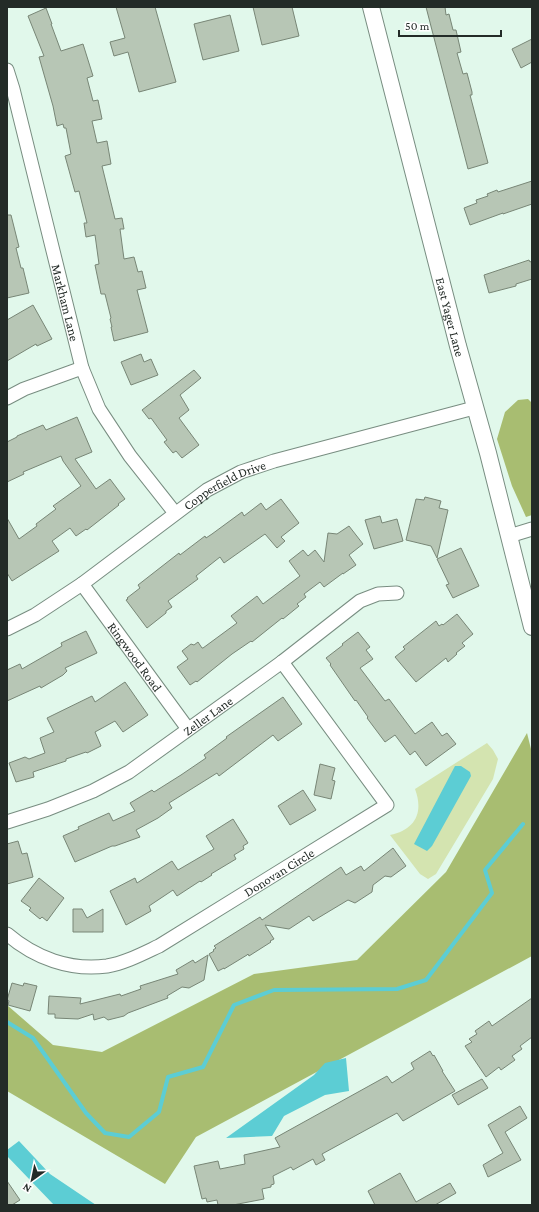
<svg xmlns="http://www.w3.org/2000/svg" width="539" height="1212" font-family="'Crimson Pro',serif">
<rect width="100%" height="100%" fill="#e1f8eb"/>
<path fill="#d4e4b0" d="M487,743L493,750L498,759L493,779L436,874L428,879L420,874L390,835C415,830 424,813 415,789Z"/>
<path fill="#a8bd71" d="M528,399L532,403V515L526,517L512,486L497,439L505,412L518,400Z
M527,733L532,753V956L196,1137L165,1184L7,1091V1005L53,1045L102,1052L254,974L357,960L446,872Z"/>
<path fill="#5ccdd4" d="M455,766H461L470,772L471,776L432,846L427,851L414,844Z
M346,1058L349,1091L325,1095L284,1116L272,1136L226,1138L314,1075L325,1063Z
M19,1141L50,1174L96,1205H54L7,1156V1150Z"/>
<g fill="none" stroke-linecap="round" stroke-linejoin="round">
<path stroke="#5ccdd4" stroke-width="4" d="M7,1022L33,1038L86,1113L105,1133L129,1137L159,1112L168,1077L203,1067L234,1005L274,990L397,989L426,980L492,893L485,870L523,824"/>
</g>
<path fill="#b7c6b5" stroke="#788676" d="M116,7H155L176,82L139,92L128,52L114,56L110,42L125,38Z
M253,7H292L299,36L262,45Z
M426,7H445L446,15L449,14L453,30H456L461,52L457,53L463,74L467,73L472,92V95H470L488,163L468,169Z
M46,8L52,24H51L61,51L83,44L93,76L87,78L93,101L98,100L102,119L92,121L97,143L107,141L111,164L102,166L115,219L122,218L124,229H120L124,259L134,257L138,272L142,271L146,288L137,290L148,332L114,341L111,327H112L110,319L111,318L105,294H101L95,265L99,264L95,235L86,237L84,223H87L79,191L75,192L65,156L71,154L66,128H64L63,124L57,126L53,106L39,57L44,56L28,16Z
M230,15L239,51L203,60L194,24Z
M532,39V62L521,68L512,49Z
M532,181V204L503,214V213L470,225L464,208L477,203L476,200L488,196L487,194L497,190L498,192Z
M7,215H11L19,247L16,248L21,268H23L29,293L7,298Z
M529,260L530,262L532,261V279L516,284V286L489,293L484,275Z
M33,305L52,339L37,346L36,344L7,361V320Z
M141,354L144,362L151,359L158,375L131,385L121,362Z
M194,370L201,378L180,395L189,410L179,418L199,445L182,458L176,451L173,453L164,442L167,440L151,418L149,419L142,410Z
M77,417L92,452L75,459L96,489L110,479L125,499L118,504L119,505L87,530L86,529L76,536L70,528L52,541L59,551L12,581L7,573V518L19,539L37,526L36,524L56,509L53,506L81,486L63,461L61,456L23,472L24,474L7,482V442L17,437V436L43,425L46,430Z
M425,497L441,501L439,508L448,510L437,558L431,546L406,540L416,499L424,500Z
M281,499L299,523L281,537L285,541L277,548L265,534L224,563L220,557L196,576L198,579L168,601L172,607L166,611V613L147,628L126,600L128,599L127,598L140,588L138,585L179,553L180,555L205,536L206,538L212,534L242,512L244,516L261,503L266,510Z
M380,516L382,523L397,519L403,541L374,549L365,520Z
M349,526L363,544L349,555L356,565L343,574V573L324,587L320,582L304,594L306,597L297,604L299,606L283,619L282,618L252,642L251,641L232,654L197,682L196,681L190,685L177,667L188,659L182,651L191,644L194,645L198,642L202,648H203L237,623L231,616L257,596L263,604L300,576L289,561L303,550L308,556L315,550L324,562L328,533L337,534Z
M461,548L479,586L453,598L446,585L449,584L437,559Z
M457,614L473,634L462,643L465,646L456,653L457,654L448,662L446,658L416,682L395,657L405,649L403,647L436,621L439,626L442,624L443,625Z
M86,631L97,653L65,668L67,671L63,675L41,688L40,686L7,701V670L20,664L22,669L62,646L61,643Z
M358,632L370,647L366,650L373,659L360,668L385,701L389,699L415,734L432,722L442,736L447,733L456,744L426,766L415,751L410,755L395,735L385,742L367,718L368,717L356,700L355,701L330,665L331,664L326,658L343,645L342,644Z
M125,682L148,715L123,732L115,721L95,732L101,746L87,753L86,752L66,759V761L33,772L34,777L16,782L9,763L25,757L29,759L45,753L40,738L54,732L47,718L92,696L95,702Z
M283,697L302,724L278,741L273,735L219,776L217,773L169,803L172,808L158,818L136,830L140,837L115,846H112L75,862L63,836L79,829L78,827L109,813L113,821L135,811L130,803L152,790L154,792L181,775L206,758L204,755L227,738L226,737Z
M320,764L335,768L332,780L335,781L331,799L314,795Z
M303,790L316,810L290,825L278,806Z
M233,819L248,843L243,846L244,849L234,855L236,859L211,874L212,875L201,882L200,881L177,896L173,890L149,906L151,911L126,925L110,891L135,878L137,883L172,861L178,870L214,849L206,836Z
M18,841L22,854L27,853L33,877L7,884V844Z
M393,848L406,866L391,877L385,876L373,885L372,892L355,903L348,900L313,921L309,916L289,929L265,925L274,939L270,941L271,942L249,956L248,954L247,955L224,969V968L218,971L209,954L214,951L213,950L216,948L214,946L260,917L262,920L341,867L346,875L361,866L364,871Z
M39,878L64,898L47,921L42,917L40,919L29,910L31,908L21,901Z
M73,909H82L87,918L103,909V932H73Z
M208,955L204,980L189,988L182,987L167,996L168,998L128,1013L124,1016L108,1020L104,1017L94,1020L93,1014L78,1019L55,1018V1014H48L49,996L81,998L80,1004L120,994L121,996L141,989L140,986L178,974L176,970L193,960L195,963Z
M12,983L23,986L24,983L37,986L30,1011L8,1005L9,1001L7,1000Z
M532,998V1037L520,1046L522,1049L512,1056L515,1060L501,1070L499,1067L486,1077L465,1046L472,1042L469,1039L477,1034L475,1031L489,1021L492,1026Z
M430,1051L433,1056L434,1055L443,1071H442L455,1091L403,1121L397,1113L322,1154L325,1160L316,1165L313,1159L293,1170L291,1167L273,1176L274,1182V1184L271,1185V1187L262,1189L264,1199L233,1205H218L217,1200L207,1202L206,1198L202,1199L194,1166L218,1161L220,1169L245,1164L244,1155L280,1147L275,1138L387,1076L392,1083L414,1069L411,1063Z
M482,1079L488,1088L458,1105L452,1095Z
M520,1106L527,1118L505,1132L521,1160L488,1177L483,1165L503,1153L488,1125Z
M400,1173L416,1202L450,1183L456,1193L435,1205H375L368,1191Z
M7,1181L20,1200L12,1205H7Z"/>
<g fill="none" stroke-linecap="round" stroke-linejoin="round">
<g stroke="#788d81" stroke-width="15">
<g id="minor">
<path id="s1" d="M7,70L13,89L82,368L99,409L130,456L175,513"/>
<path d="M7,398L24,389L82,368"/>
<path d="M509,536L532,529"/>
<path id="s2" d="M82,584L188,729"/>
<path id="s3" d="M7,629L35,615L82,584L207,490L241,472L274,461L474,408"/>
<path id="s4" d="M7,822L48,809L93,791L129,772L282,662L360,601L378,594L397,593"/>
<path id="s5" d="M7,934C35,958 70,971 107,966C125,963 142,954 159,946L387,805L282,662"/>
</g>
</g>
<g stroke="#788d81" stroke-width="18">
<g id="tertiary">
<path id="s6" d="M371,7L458,346L488,453L532,627"/>
</g>
</g>
<use href="#minor" stroke="#fff" stroke-width="13"/>
<use href="#tertiary" stroke="#fff" stroke-width="16"/>
</g>
<g text-anchor="middle" dominant-baseline="central" stroke-width="3" stroke-linejoin="round" paint-order="stroke">
<g font-size="13" fill="#232b27" stroke="#fff">
<text stroke="none"><textPath href="#s1" startOffset="240">Markham Lane</textPath></text>
<text stroke="none"><textPath href="#s6" startOffset="320">East Yager Lane</textPath></text>
<text stroke="none"><textPath href="#s3" startOffset="262">Copperfield Drive</textPath></text>
<text stroke="none"><textPath href="#s2" startOffset="90">Ringwood Road</textPath></text>
<text stroke="none"><textPath href="#s4" startOffset="229">Zeller Lane</textPath></text>
<text stroke="none"><textPath href="#s5" startOffset="305">Donovan Circle</textPath></text>
</g>
</g>
<rect width="539" height="1212" fill="none" stroke="#232b27" stroke-width="16"/>
<g transform="translate(32 1180) rotate(213)" stroke="#ffffff" stroke-width="3" paint-order="stroke">
<path d="M0-3L7 15L0 10L-7 15Z" fill="#232b27"/>
<text y="-6" font-size="11" font-weight="bold" text-anchor="middle" fill="#232b27">N</text>
</g>
<path d="M399 30v6h102v-6" fill="none" stroke="#232b27" stroke-width="2"/>
<text x="405" y="30" font-size="12" fill="#232b27" stroke="#ffffff" stroke-width="3" paint-order="stroke">50 m</text>
</svg>
